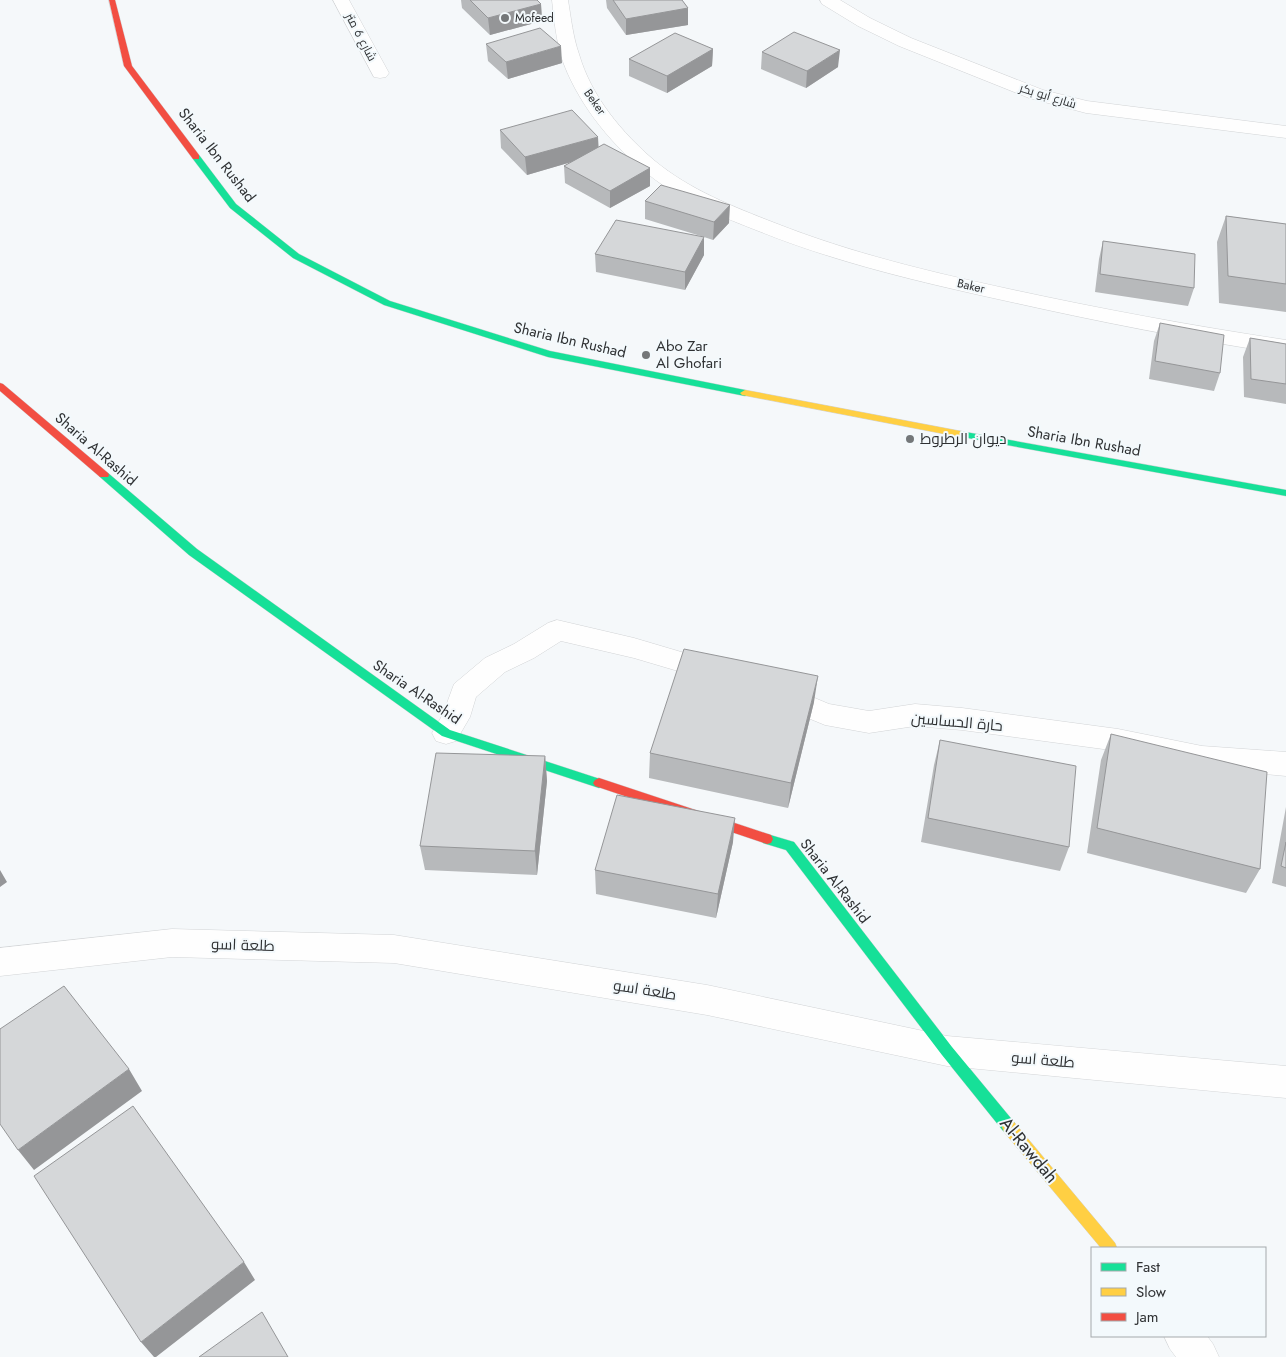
<svg xmlns="http://www.w3.org/2000/svg" width="1286" height="1357" font-family="Jost,Cairo,sans-serif">
<rect width="100%" height="100%" fill="#f5f8fa"/>
<g fill="none" stroke-linecap="round" stroke-linejoin="round">
<g stroke="#d2d4d6" stroke-width="1">
<path id="street" d="M333,0H349L389,73L386,77L380,78L374,77Z
M552,0H568C571,18 573,37 579,54C591,96 622,133 655,161C690,190 734,207 775,223C851,253 930,272 1009,289C1101,309 1193,326 1286,340V354C1190,340 1096,321 1002,300C920,282 839,263 761,232C720,216 676,199 642,169C608,141 575,99 561,56C556,38 554,19 552,0Z
M820,0H840L870,18L911,38L1043,90L1087,101L1286,126V138L1086,113L1029,98L899,46L858,26L822,4Z
M557,620L634,638L715,662L725,665L729,672L725,679L715,682L634,658L561,641L534,658L505,672L476,697L470,717L456,741L446,744L436,741L432,733L443,714L454,684L485,658L514,644L548,623Z
M779,683L829,704L869,711L915,704L962,708L1118,729L1202,746L1286,752V776L1202,768L1118,751L962,730L915,726L869,733L825,725L769,702L765,694L769,686Z
M172,929L394,935L707,985L947,1036L1286,1066V1098L947,1066L707,1015L394,963L172,957L0,976V948Z
M1164,1336H1207L1213,1344L1219,1357H1176L1170,1349Z"/>
</g>
<g stroke="#d2d4d6" stroke-width="1">
<path id="fast" d="M193,155H199L236,204L299,254L390,301L550,351L745,390L750,393L745,396L548,357L384,305L293,258L230,208L193,159Z
M960,431L1286,490V496L957,436L955,434L957,432Z
M104,472L108,473L197,549L450,730L603,780L605,783L603,786L599,788L442,736L189,555L100,477L99,475L100,473Z
M767,834L794,842L952,1047L1014,1122L1016,1127L1014,1132L1009,1134L1004,1132L942,1055L786,850L763,843L761,839L763,835Z"/>
</g>
<g stroke="#d2d4d6" stroke-width="1">
<path id="slow" d="M745,390L960,431L965,434L960,437L742,395L740,393Z
M1009,1120L1014,1122L1115,1243L1117,1248H1101L1004,1132L1002,1127L1004,1122Z"/>
</g>
<g stroke="#d2d4d6" stroke-width="1">
<path id="jam" d="M109,0H115L132,66L199,155V159H193L124,66Z
M0,383L3,384L108,473L109,475L108,477H100L0,391Z
M599,778L771,835L773,839L771,843L767,844L595,786L593,783L595,780Z"/>
</g>
<use href="#street" fill="#fefefe" fill-rule="evenodd"/>
<use href="#fast" fill="#16e098" fill-rule="evenodd"/>
<use href="#slow" fill="#ffcf43" fill-rule="evenodd"/>
<use href="#jam" fill="#f24e42" fill-rule="evenodd"/>
</g>
<path fill="#b7b9bb" d="M461,0H537L541,4L542,21L490,35L462,8Z
M606,0H682L688,8V25L626,35L607,8Z
M486,44L562,63L508,79L488,61Z
M713,49L712,66L667,93L629,76V59Z
M762,52L838,67L806,88L761,69Z
M500,130L598,147L650,168V186L610,208L565,183L564,166L571,162L527,175L501,148Z
M645,201L729,223L713,240L704,237V255L685,290L596,272L595,254L704,237L645,219Z
M1226,216L1286,224V312L1219,303L1217,242Z
M1103,241L1194,288L1188,306L1095,292L1099,259Z
M1160,323L1220,373L1214,391L1149,379L1154,341Z
M1250,338L1286,344V404L1244,397L1243,357Z
M814,702L788,808L649,778L650,753Z
M1111,734L1260,869L1246,893L1087,853L1101,760Z
M940,740L1069,847L1060,871L921,842L934,765Z
M545,756L547,781L537,875L425,870L420,846Z
M1286,807V887L1272,883Z
M733,842L716,918L596,894L595,870Z"/>
<path fill="#959698" d="M541,4L542,21L490,35L488,18Z
M688,8V25L626,35V19Z
M561,46L562,63L508,79L506,62Z
M713,49L712,66L667,93V76Z
M840,50L838,67L806,88L807,71Z
M598,137L599,154L527,175L525,157Z
M650,168V186L610,208V191Z
M730,205L729,223L713,240L714,222Z
M704,237V255L685,290V272Z
M818,676L814,702L788,808L791,783Z
M545,756L547,781L537,875L535,851Z
M735,818L733,842L716,918L718,894Z
M0,870L7,882L0,887Z
M129,1069L142,1091L34,1170L18,1150Z
M244,1262L255,1280L156,1357H154L141,1342Z"/>
<path fill="#d5d7d9" stroke="#959698" d="M470,0H537L541,4L488,18Z
M613,0H682L688,8L626,19Z
M540,28L561,46L506,62L486,44Z
M794,32L840,50L807,71L762,52Z
M675,33L713,49L667,76L629,59Z
M572,110L598,137L525,157L500,130Z
M604,144L650,168L610,191L564,166Z
M661,185L730,205L714,222L645,201Z
M1226,216L1286,224V284L1228,276Z
M616,220L704,237L685,272L595,254Z
M1103,241L1195,254L1194,288L1100,274Z
M1160,323L1224,335L1220,373L1155,361Z
M1250,338L1286,344V384L1251,379Z
M684,649L818,676L791,783L650,753Z
M1111,734L1267,772L1260,869L1097,828Z
M940,740L1076,766L1069,847L928,818Z
M436,753L545,756L535,851L420,846Z
M617,795L735,818L718,894L595,870Z
M1286,842V868L1281,866Z
M64,986L129,1069L18,1150L0,1124V1029Z
M133,1106L244,1262L141,1342L34,1176Z
M262,1312L288,1357H199Z"/>
<g fill="#747779" stroke="#f3f9fc" stroke-width="2">
<circle cx="505" cy="18" r="5"/>
<circle cx="646" cy="355" r="5"/>
<circle cx="910" cy="439" r="5"/>
</g>
<g text-anchor="middle" dominant-baseline="central" stroke-width="4" stroke-linejoin="round" paint-order="stroke">
<g font-size="12" fill="#2f3133" stroke="#f3f9fc" text-anchor="start">
<text x="515" y="18">Mofeed</text>
</g>
<g font-size="12" fill="#2f3133" stroke="#f3f9fc">
<text transform="translate(361 37) rotate(62)">شارع 6 متر</text>
<text transform="translate(1048 96) rotate(17)">شارع أبو بكر</text>
<text transform="translate(595 102) rotate(55)">Beker</text>
<text transform="translate(971 286) rotate(13)">Baker</text>
</g>
<g font-size="15" fill="#2f3133" stroke="#f3f9fc">
<text transform="translate(217 155) rotate(52)">Sharia Ibn Rushad</text>
<text transform="translate(570 340) rotate(13)">Sharia Ibn Rushad</text>
<text transform="translate(1084 441) rotate(10)">Sharia Ibn Rushad</text>
<text transform="translate(96 449) rotate(41)">Sharia Al-Rashid</text>
<text transform="translate(417 692) rotate(34)">Sharia Al-Rashid</text>
<text transform="translate(957 722) rotate(5)">حارة الحساسين</text>
<text transform="translate(835 881) rotate(52)">Sharia Al-Rashid</text>
<text transform="translate(243 945) rotate(2)">طلعة اسو</text>
<text transform="translate(645 990) rotate(9)">طلعة اسو</text>
<text transform="translate(1043 1060) rotate(5)">طلعة اسو</text>
</g>
<g font-size="15" fill="#2f3133" stroke="#f3f9fc" text-anchor="start">
<text x="656" y="346">Abo Zar<tspan x="656" dy="17">Al Ghofari</tspan></text>
<text x="920" y="439">ديوان الرطروط</text>
</g>
<g font-size="18" fill="#2f3133" stroke="#f3f9fc">
<text transform="translate(1029 1150) rotate(50)">Al-Rawdah</text>
</g>
</g>
<rect x="1091" y="1247" width="175" height="90" fill="#f3f9fc" stroke="#a5a9ac"/>
<rect x="1101" y="1263" width="25" height="8" fill="#16e098" stroke="#a5a9ac"/>
<text x="1136" y="1272" font-size="15" fill="#2f3133">Fast</text>
<rect x="1101" y="1288" width="25" height="8" fill="#ffcf43" stroke="#a5a9ac"/>
<text x="1136" y="1297" font-size="15" fill="#2f3133">Slow</text>
<rect x="1101" y="1313" width="25" height="8" fill="#f24e42" stroke="#a5a9ac"/>
<text x="1136" y="1322" font-size="15" fill="#2f3133">Jam</text>
</svg>
